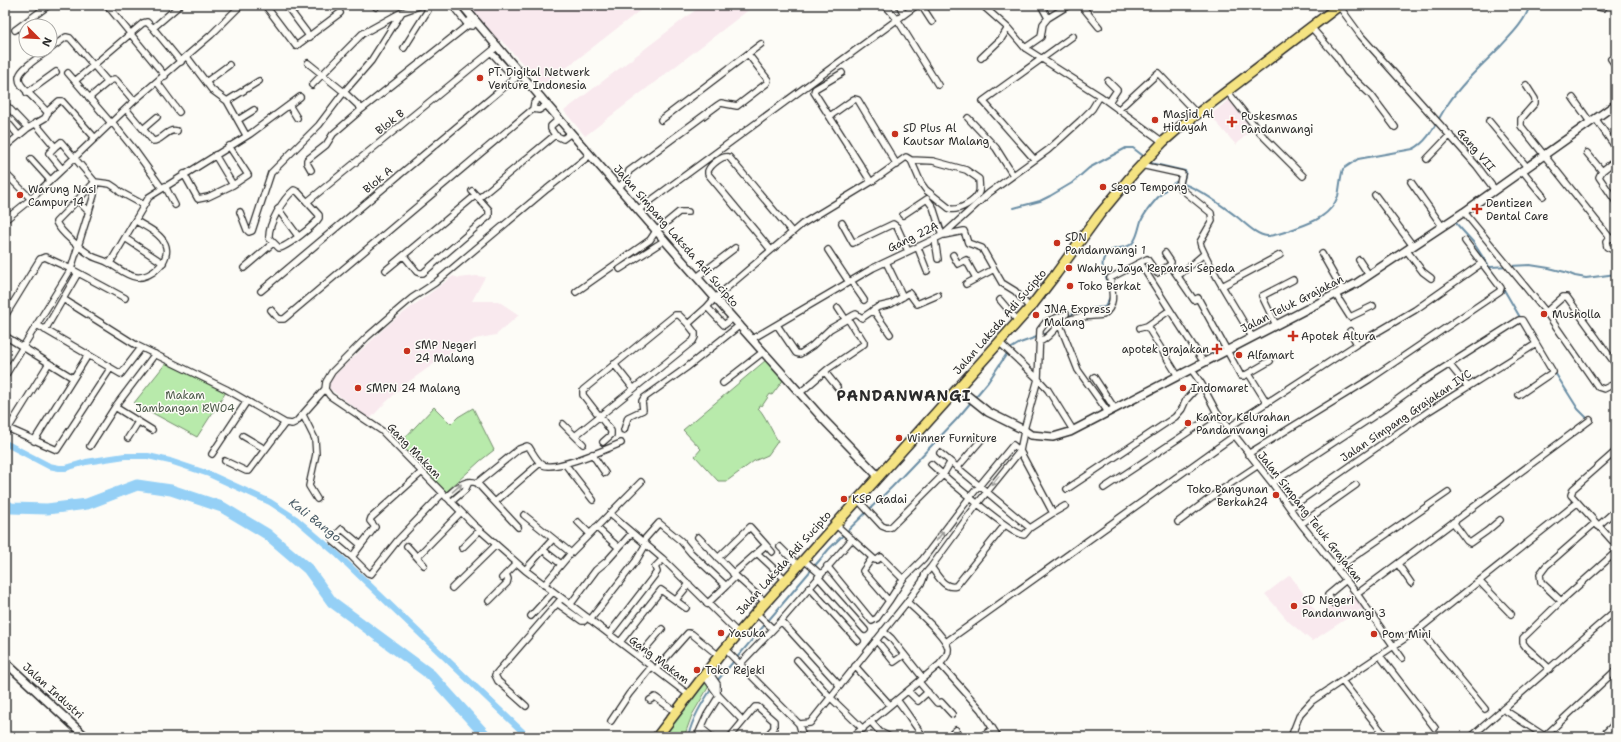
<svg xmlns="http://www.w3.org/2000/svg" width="1621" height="742" font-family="'Shantell Sans',sans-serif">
<rect width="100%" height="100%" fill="#fdfcf7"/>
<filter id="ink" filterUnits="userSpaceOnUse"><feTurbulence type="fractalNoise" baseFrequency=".025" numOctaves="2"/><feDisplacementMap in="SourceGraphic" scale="8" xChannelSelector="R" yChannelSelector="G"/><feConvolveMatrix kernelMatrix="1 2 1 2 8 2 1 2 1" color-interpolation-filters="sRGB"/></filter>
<g filter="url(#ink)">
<path fill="#f9e9ee" d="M475,5H647L543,86L501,40L499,41L492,33L471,8Z
M702,5H755L585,136L564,111Z
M1231,98L1252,129L1236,145L1210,115Z
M453,276L459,278L476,276L485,277L472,301H498L519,315L496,335L475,339L435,363L407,383L384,404L370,419L330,389L329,385L334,376L390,323Z
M1290,575L1318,614L1351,592L1363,608L1312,641L1289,622L1265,594Z"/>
<path fill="#b8eaab" stroke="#728a6b" d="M766,360L784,379L772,395L770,394L762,406L759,405L758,408C764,413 772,432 778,441L768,455L754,461L727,481H718L695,456L701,449L683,430Z
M166,363L226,392L197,437L134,403Z
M434,407L451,424L458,417L473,408L494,450L480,461L446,492L442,490L399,444Z
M705,681L709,686L692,715L684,737H663Z"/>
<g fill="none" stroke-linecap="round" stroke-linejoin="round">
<path stroke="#6b8ea5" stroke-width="2" d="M1150,163L1185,171L1186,172L1183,183
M1014,208L1040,201L1050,196L1072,183L1089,168L1126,148H1133L1142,155
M1454,221L1473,242L1497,279
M1490,267L1530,265L1549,268L1565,272L1575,276L1586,278L1616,274
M1108,282C1105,274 1100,266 1104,258C1111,243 1128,252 1134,241C1138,235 1139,227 1141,221C1146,210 1165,187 1176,182C1195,185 1221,205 1236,216C1245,223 1256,235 1267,236C1276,236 1288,231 1296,228C1314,222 1331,215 1338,196C1340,187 1340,178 1343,169L1358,159L1413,149C1431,140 1437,119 1448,104C1462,83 1482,65 1500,47C1511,35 1525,22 1530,5
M1503,288L1521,319
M1060,322L1079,310L1105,307L1110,297
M1554,371L1578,409L1587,418
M717,681L829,549L892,487L956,420L988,382L1010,349L1020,343L1048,333
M688,737C692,719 702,703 712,688"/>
<path stroke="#95d0f6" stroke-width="6" d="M5,443L49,466L59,468H66L86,462L125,456H148L170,461L209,474L270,502L296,519L338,555L528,737"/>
<path stroke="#95d0f6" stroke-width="11" d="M5,504L11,508L47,509L87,504L137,485L171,490L222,507L267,534L308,569L332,602L431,675L487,737"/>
<g stroke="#2b2b2b" stroke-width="8">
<path id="minor" d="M107,5L165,76
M265,5L296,46L340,13
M286,5L310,37
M374,5L376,7
M452,5L468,25L472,26L477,22
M885,5L897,19L938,85
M899,5L904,14
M921,5L932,22
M982,5L1008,28L1025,48L1100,96L1163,142
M1041,5L1048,18
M1081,5L1099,27
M1339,6L1361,36L1477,166L1495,190
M1599,7L1603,8L1606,5
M1311,27L1337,57L1347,72L1371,95L1395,127
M153,28L181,62
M15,30L49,5
M1025,48L1041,37L1043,24L1048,18L1069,5
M50,49L66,37L70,38L108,82L89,98
M491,52L515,79
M187,57L212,90L227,101L246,135
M981,58L1001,39L1008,28
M1611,59L1616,66
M308,63L344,92L362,109
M68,73L111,123
M842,73L815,89L814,92L871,182
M75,81L143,23L147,22L153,28L180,5
M1108,81L1117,90L1109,102
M108,82L114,79L116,80L134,101
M157,82L179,112
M206,82L229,65
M312,85L362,34L402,12
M1526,85L1535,99V103L1521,119V126L1610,238L1616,239
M1227,91L1261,134L1303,176
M27,93L56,72
M1573,98L1590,122
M227,101L259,81
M289,105L297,118
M7,106L28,128
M126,109L153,141C162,141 167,128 177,131
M533,109L534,103L541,97
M1119,109L1158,73L1197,114
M48,113C18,79 1,82 49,50
M830,116L854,99L858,100L897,165
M968,118L996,148L1013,175
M1595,118L1616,148
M238,120L254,110
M661,120L761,44
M1489,121L1527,167
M112,122L136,152L162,188
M8,123L18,135
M35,123L55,147
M143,129L157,117
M555,135L551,129V126L559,119
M229,146L248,175L233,185
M5,147L28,128L45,118L49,110L59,101H62L95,138
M1587,153L1602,171
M590,155L547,189L435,283L412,298L399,309L367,337L332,372L326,382L325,389L330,396L382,431L473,524L525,570L689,695
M31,159L50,180
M1034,159L983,101L1073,36
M1427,159L1450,135
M1616,160L1602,171L1599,177L1616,202
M1141,165L1182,174L1179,187L1211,213L1212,221L1200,242L1201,246C1215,278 1235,306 1252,337
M311,170L307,163V160L326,145L333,134L362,109L468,25L469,21L473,18
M1522,170L1543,196
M5,173L31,199
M184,174L198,199L208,197L233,185L215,155
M1411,182L1442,226
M165,186L175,205
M619,187L626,180L629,171L718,105L721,103L737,106L767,83L768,80L748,54
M294,190L298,192L319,215V218C315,225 287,247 279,248L269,238C268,224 283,199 294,190Z
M1375,195L1413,246
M479,198L555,135L563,139L571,133
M77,200L89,212
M307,202L498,46
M278,209L298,236
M638,210L917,5
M240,212L247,230L249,232L252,231L271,173L319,125L344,92L371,61L402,12L422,5L426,6L428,10L404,48
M1464,212L1546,312L1598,387L1604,389L1616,383
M903,215L927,199L933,207L942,235
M5,220L31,199L134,101L211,35L241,5
M136,221C146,227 160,233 165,244C172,259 152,279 136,277C127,276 116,267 109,263C104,260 97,259 92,256C81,249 61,233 56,222L95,182L110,184L116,188L120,192L144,205
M842,223L853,243L893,224L897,227L908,251
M944,235L964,231L968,243L982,248L994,269
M125,238L163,263
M1610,238L1606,242L1607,247L1611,249L1616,248
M935,240L938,259
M918,248L927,271
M771,250L708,174V171C711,164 723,155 729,157L792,232
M828,250L849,282
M1407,251L1423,272L1431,278
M1165,253L1171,262L1170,265
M1322,254L1343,291
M953,255L958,264L966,260L976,278
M404,256L417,272L420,273H423L489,216V210L472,191
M1359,260L1369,275
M886,262L903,297
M110,263L149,197L250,134L300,97
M1140,263L1170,310L1147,326L1178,376
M244,268L273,243
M620,269L665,240
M386,270L476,195
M1178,276L1204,254
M697,277L735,248
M851,281L864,300
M966,284L994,269L1002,283L1015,291L1030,308
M1222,286L1280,255
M261,291L521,73
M576,292L650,240L656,231L679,212H688
M1336,295L1350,317L1373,306
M63,299L136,345L226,389L285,423
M1000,300L1018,321
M707,307L715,298L802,224L871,182L906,157L911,160L933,161L966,170L979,179C979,183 980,188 979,192C976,201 959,211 950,209L926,190L921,183L911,160
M838,308L846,320
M271,310L279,319H284L533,109L539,110L547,105
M873,310L890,334
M1170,310L1201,358
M1546,312L1563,297H1567L1616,365
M5,316L40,259L45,257L71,269L125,298
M848,319L856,332
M37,325L121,374L141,348
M777,325L796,353L800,354L812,346L830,329L854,315L856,314L862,318L878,307L891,304L909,293L917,304L938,295
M1060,325L1078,370L1108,412
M1276,325L1262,296L1293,280
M1140,328L1147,326
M45,330L78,273
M1350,331L1357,344
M5,336L73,378
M752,339L873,268L943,235L989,193L1048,150L1080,121L1092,109L1100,96
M999,342L1038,379L1048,390L1071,427
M1039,342C1047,339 1050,334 1056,328C1069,315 1086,317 1103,315C1117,305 1112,291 1110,278L1147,259L1157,273L1170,265L1194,300L1198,298L1241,376H1244L1270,361
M614,364L633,388
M1449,364L1467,386
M1191,369L1201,383L1217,413L1272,483L1301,524L1357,594L1402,658
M825,372L837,387
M1249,374L1267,403
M5,376L71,269L94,195L95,182L61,142L55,147L49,153L62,169
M1094,377L1115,409
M723,383L763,352
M801,392L829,368L864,344V342L859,334
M115,407L152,430
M303,415L315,439L316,454L309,486L317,499
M563,424L583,444
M5,427L57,450L110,369
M1228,428L1357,344L1415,310L1482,263
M8,429L49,363
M624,430L628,417L643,410L642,401L644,398L686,368L740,325
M243,436L265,449
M575,436L693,341L695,337V333L688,324
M128,438L138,422
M34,441L88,355
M603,442L611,435V431L583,395V390L675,315H679L688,324L707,307L724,325L733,318
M90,446L115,407L155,354
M1616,451L1573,489L1571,495L1616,545
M940,453L1030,528
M212,454L247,401
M592,454L605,473
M1248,454L1370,379L1500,291L1501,288L1465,241
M225,461L246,471H249L285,423L292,424L296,422L325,389
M565,464L593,500
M957,468L982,439
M477,483L518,527
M1272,483L1380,412L1423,381L1519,320H1522L1553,372L1519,395
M1104,488L1217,413
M1067,489L1175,417L1182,409L1186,400L1201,383
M446,497C456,489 464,478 477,483L519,449L527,446L529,447C533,453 537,462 543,465C555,471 607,449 621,443
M858,500L882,526L887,528L891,527L943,475L950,463
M451,502L465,490L469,482
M495,502L540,463
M1290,508L1429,411L1536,344
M1053,513L1065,506
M610,514L663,559L738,633
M524,515L571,553
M578,522L589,533
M1178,522L1221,490L1257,466
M1453,522L1467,541L1470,543L1487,531L1500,520
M835,524L875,560H877L881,557L903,579
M1301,524L1356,485
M1598,526L1616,510
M596,527L618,547
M698,537L736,576
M643,541L659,523L681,541L691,553L726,586L707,604
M361,545L352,557L368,573L371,574L398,540L442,494
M766,545L772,552
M407,546L424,565
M780,547L799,566
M462,548L480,530
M543,550L561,564
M757,553L786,580
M352,557L333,541V538L342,529L361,545L375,527L370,521L371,518L422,472
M417,557L461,512
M718,558L750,527L766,545L733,574
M804,560L820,574
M1398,564L1411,583
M827,566L872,621L877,618L889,601L863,571L872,558
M931,567C939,577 944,589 956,586L1005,525
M1336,569L1448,492
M525,570L553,539
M818,577L865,630
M502,578L517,563
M1479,581L1511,614
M544,585L571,553L641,482
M726,586L736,576L765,602
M809,587L858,641
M452,588L496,545
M1357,594L1590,420
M676,600L689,584
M489,601L507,583L508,579L506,574
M889,601L903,579L923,559L970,497L1013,445L1020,451L1053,513L1030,528L1024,535C1011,534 944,476 931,464
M1561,601L1541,582L1540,574L1546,566L1595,523
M1333,603L1328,595L1346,580
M558,604L582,621H584L587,617
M570,605L596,570L607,561L632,533
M756,613L773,629
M531,616L553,592
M590,620L636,561L646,544
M781,621L840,686
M1419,629L1485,709
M883,631L891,638L923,678
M609,634L657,572L655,567L663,559
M876,640L894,662L904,655
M620,642L661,590L686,608
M946,642L1234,436
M725,649L799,724L803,737
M639,656L662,629
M1380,656L1435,728
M797,660L831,698L863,729
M740,664L781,621L852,539
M940,664L981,710L998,737
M855,666L890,705
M656,669L688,633L692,634L719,656
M1550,669L1526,647L1523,643V638L1561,601L1616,552
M708,671L717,684V692
M704,675L719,696L743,721
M1342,681L1386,737
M919,682L937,703L941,702L952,714
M908,691L918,701L928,692
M650,700L655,697L676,712
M897,700C907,712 914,725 924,737
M526,706L498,681L495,675L561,599
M1503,709L1546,737
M611,721L629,694L652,666
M871,722L880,732L890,737
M799,724L810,723L907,602L922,582L925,574L931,567L978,503L1020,451L1025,426L1038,379L1040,330L1046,322L1066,314
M701,728L712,737
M1545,736L1616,670
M697,737L707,715L719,696
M730,737L755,707H758L774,721V728L766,737
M852,737L940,664C944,659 949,655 948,648C946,637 916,610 907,602
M948,737L956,730
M980,737L993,729
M1291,737L1300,714L1312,701L1419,629L1577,503
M1471,737L1616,610
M1601,737L1616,723"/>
</g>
<g stroke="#2b2b2b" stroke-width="10">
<path id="tertiary" d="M462,5L571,133L715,298L823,419L879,477
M958,388L988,412L1024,430L1031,435L1053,437L1070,432L1357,283L1464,212L1616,104
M5,662L86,737"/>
</g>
<g stroke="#2b2b2b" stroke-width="12">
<path id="primary" d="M657,737L719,656L756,613L1030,308L1056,274L1099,215L1133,174L1163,142L1180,127L1340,5"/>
</g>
<use href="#minor" stroke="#fdfcf7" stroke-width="5.5"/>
<use href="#tertiary" stroke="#fdfcf7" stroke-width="7"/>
<use href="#primary" stroke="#f5e382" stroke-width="9"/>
</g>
<defs><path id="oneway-shaft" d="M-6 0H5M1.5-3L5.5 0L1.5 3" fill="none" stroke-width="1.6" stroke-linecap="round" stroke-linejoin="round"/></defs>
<g stroke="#9e9e9b">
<use href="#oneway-shaft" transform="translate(995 481) rotate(129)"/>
<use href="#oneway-shaft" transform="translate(457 488) rotate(-41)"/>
<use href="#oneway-shaft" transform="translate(940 536) rotate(-53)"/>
</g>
</g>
<g fill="#c8321e" stroke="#fdfcf7" stroke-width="1.5">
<circle cx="480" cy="78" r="4"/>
<circle cx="1155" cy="120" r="4"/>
<path d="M1230 116h4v4h4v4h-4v4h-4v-4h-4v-4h4z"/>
<circle cx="895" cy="134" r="4"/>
<circle cx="1103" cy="187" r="4"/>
<circle cx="20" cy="195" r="4"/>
<path d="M1475 203h4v4h4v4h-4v4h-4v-4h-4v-4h4z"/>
<circle cx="1057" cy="243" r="4"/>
<circle cx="1069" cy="268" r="4"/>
<circle cx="1070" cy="286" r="4"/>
<circle cx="1544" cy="314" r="4"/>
<circle cx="1036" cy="315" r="4"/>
<path d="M1291 330h4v4h4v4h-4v4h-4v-4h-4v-4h4z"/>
<path d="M1215 343h4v4h4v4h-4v4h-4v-4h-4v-4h4z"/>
<circle cx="407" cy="351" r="4"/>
<circle cx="1239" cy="355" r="4"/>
<circle cx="358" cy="388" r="4"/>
<circle cx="1183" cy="388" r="4"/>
<circle cx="1188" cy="423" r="4"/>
<circle cx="899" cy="438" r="4"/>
<circle cx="1276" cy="495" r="4"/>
<circle cx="844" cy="499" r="4"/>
<circle cx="1294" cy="606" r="4"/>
<circle cx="721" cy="633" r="4"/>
<circle cx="1374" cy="634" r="4"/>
<circle cx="697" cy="670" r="4"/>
</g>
<g text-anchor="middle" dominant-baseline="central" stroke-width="3" stroke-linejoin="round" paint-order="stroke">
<g font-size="11" fill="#2b2b2b" stroke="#fdfcf7" text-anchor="start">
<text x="488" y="72">PT. Digital Netwerk<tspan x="488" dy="13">Venture Indonesia</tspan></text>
<text x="1163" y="114">Masjid Al<tspan x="1163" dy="13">Hidayah</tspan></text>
<text x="1241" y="116">Puskesmas<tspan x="1241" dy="13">Pandanwangi</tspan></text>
<text x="903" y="128">SD Plus Al<tspan x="903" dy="13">Kautsar Malang</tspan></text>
<text x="1111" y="187">Sego Tempong</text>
<text x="28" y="189">Warung Nasi<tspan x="28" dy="13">Campur 14</tspan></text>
<text x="1486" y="203">Dentizen<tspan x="1486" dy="13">Dental Care</tspan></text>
<text x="1065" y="237">SDN<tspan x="1065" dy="13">Pandanwangi 1</tspan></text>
<text x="1077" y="268">Wahyu Jaya Reparasi Sepeda</text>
<text x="1078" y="286">Toko Berkat</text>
<text x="1044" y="309">JNA Express<tspan x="1044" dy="13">Malang</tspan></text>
<text x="1552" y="314">Musholla</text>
<text x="1301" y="336">Apotek Altura</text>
<text x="415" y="345">SMP Negeri<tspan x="415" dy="13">24 Malang</tspan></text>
<text x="1209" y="349" text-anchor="end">apotek grajakan</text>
<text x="1247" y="355">Alfamart</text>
<text x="366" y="388">SMPN 24 Malang</text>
<text x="1191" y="388">Indomaret</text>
<text x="1196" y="417">Kantor Kelurahan<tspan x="1196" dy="13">Pandanwangi</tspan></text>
<text x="907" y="438">Winner Furniture</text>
<text x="1268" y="489" text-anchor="end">Toko Bangunan<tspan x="1268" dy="13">Berkah24</tspan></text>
<text x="852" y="499">KSP Gadai</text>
<text x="1302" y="600">SD Negeri<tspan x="1302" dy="13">Pandanwangi 3</tspan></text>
<text x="729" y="633">Yasuka</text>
<text x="1382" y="634">Pom Mini</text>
<text x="705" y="670">Toko Rejeki</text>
</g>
<g font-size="11" fill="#2b2b2b" stroke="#fdfcf7">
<text transform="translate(390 122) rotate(-39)">Blok B</text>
<text transform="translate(1476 150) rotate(50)">Gang VII</text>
<text transform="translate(378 180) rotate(-40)">Blok A</text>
<text transform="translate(676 236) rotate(49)">Jalan Simpang Laksda Adi Sucipto</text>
<text transform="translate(913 237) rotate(-26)">Gang 22A</text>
<text transform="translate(1292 304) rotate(-27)">Jalan Teluk Grajakan</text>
<text transform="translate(1000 322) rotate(-49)">Jalan Laksda Adi Sucipto</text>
<text transform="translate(1406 416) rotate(-34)">Jalan Simpang Grajakan IVC</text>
<text transform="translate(414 451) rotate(46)">Gang Makam</text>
<text transform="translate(1310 517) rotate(52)">Jalan Simpang Teluk Grajakan</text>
<text transform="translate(784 563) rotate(-48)">Jalan Laksda Adi Sucipto</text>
<text transform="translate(659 660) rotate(37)">Gang Makam</text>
<text transform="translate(53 691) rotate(42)">Jalan Industri</text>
</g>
<g font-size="11" fill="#4e5b4b" stroke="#fdfcf7">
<text x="185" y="395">Makam<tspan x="185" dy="13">Jambangan RW04</tspan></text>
</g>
<g font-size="12" font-style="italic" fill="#4b5d68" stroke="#fdfcf7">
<text transform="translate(315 520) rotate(38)">Kali Bango</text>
</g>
<g font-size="15" font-weight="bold" letter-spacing="1" fill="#2b2b2b" stroke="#fdfcf7">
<text x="904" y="396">PANDANWANGI</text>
</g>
</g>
<rect width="1621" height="742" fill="none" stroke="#fdfcf7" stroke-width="20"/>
<rect x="10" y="10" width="1601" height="722" fill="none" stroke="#2b2b2b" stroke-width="1.5" filter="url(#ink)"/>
<g transform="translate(38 38) rotate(114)"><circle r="19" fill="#fdfcf7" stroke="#a9a8a5"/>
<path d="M0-3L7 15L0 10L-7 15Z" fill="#c8321e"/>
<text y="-6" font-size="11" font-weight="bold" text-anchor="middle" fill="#2b2b2b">N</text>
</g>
</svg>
